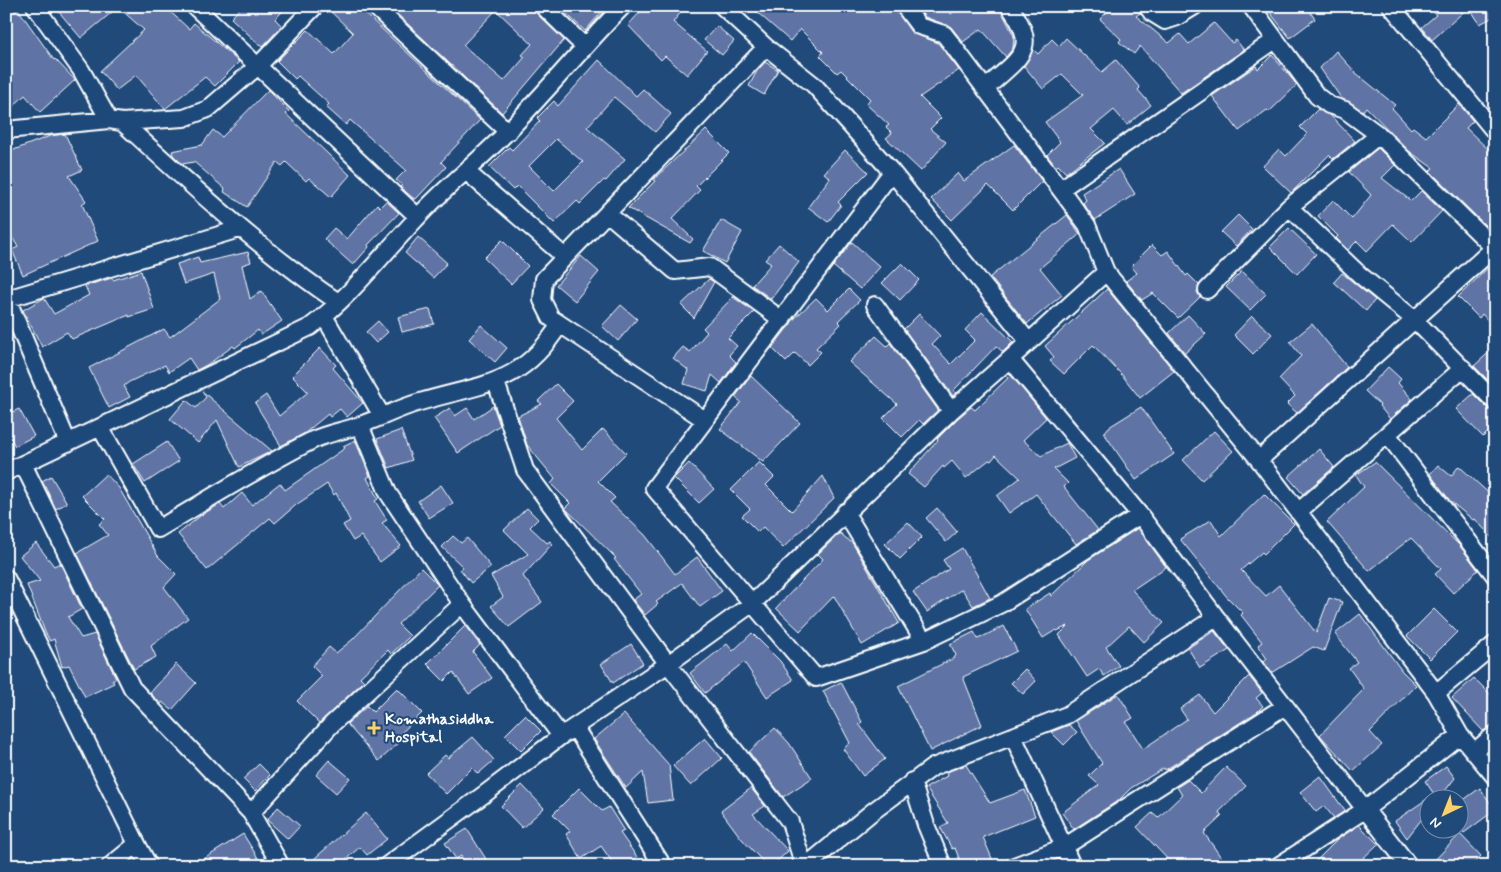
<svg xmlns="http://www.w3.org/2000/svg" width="1501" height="872" font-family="Mynerve,sans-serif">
<rect width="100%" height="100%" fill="#1f4a7a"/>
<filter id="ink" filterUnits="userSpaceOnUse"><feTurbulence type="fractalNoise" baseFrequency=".02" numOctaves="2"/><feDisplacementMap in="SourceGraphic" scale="10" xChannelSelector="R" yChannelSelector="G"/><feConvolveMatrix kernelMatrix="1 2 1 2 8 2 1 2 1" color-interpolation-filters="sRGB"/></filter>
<g filter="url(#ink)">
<path fill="#5e73a4" stroke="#fff" fill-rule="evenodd" d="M54,6H164L189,29L194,23L239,62L215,86L205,77L165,109L136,75L117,90L100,71L144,30L118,7L81,38Z
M242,6H288L275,19L282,26L262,47L231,18Z
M325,6H357L480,120L441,162L446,167L416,199L413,198L400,187L402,185L396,180L406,170L350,120L346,125L326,107L329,104L298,76L295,79L277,61L308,30L334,54L353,33Z
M403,6H533L536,13L564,40L502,113L396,13ZM496,10L532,44L522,55L525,57L504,81L463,45Z
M558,6H607L585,31Z
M646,6H686L673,22L707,51L687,75L665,56L661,60L628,25Z
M750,6H894L911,32L938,43L959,70L920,97L941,118L930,129L946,142L921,171L886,138L892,133L886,127L889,125L866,104L870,99L841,70L837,73L820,56L823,52L800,29L790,41Z
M917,6H943L951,14L961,6H999L1014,36L1013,48L1006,57L981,29L963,42L951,27L925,17Z
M1113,6H1137L1140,13L1136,16L1169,43L1180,34L1189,44L1214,23L1232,43L1236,40L1244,50L1181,93L1140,46L1134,54L1119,42L1121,39L1100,19Z
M1265,6H1306L1315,19L1290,38Z
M1428,6H1495V16L1480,24L1469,7L1432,40L1422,27L1436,15Z
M18,9L54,60L55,59L75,80L40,112L25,95L6,113V18Z
M717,26L734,41L722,55L704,40Z
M1066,38L1102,72L1116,60L1140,88L1138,90L1151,105L1127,125L1114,110L1091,129L1105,143L1066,173L1058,165L1056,167L1047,155L1060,142L1045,122L1083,95L1062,74L1043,89L1024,66L1033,49L1038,54L1052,39L1059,46Z
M1336,51L1356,73L1395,105L1392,108L1411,129L1413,127L1426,137L1459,104L1473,121L1466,128L1495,156V235L1430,171L1433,168L1409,151L1366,107L1363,111L1341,98L1320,68Z
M1272,55L1297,85L1269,112L1267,110L1239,131L1212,96L1256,66L1258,69Z
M599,60L636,96L643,89L671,114L655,132L614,97L587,127L625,159L606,181L604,180L580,204L577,201L554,223L517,186L513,190L489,167L509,147L512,150L540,121L537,118L554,101L558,106ZM556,139L583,162L554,191L529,166Z
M765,62L778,70L764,95L749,86L757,71Z
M268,90L289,111L286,114L350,175L331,197L309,178L306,181L286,162L282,166L277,162L247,207L224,192L225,189L194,162L182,164L173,155L172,151L202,145L213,130L222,137Z
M1318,109L1331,116L1355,141L1333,159L1329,155L1291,193L1263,166L1279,149L1286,156L1307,134L1300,127Z
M706,130L729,153L696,186L700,190L672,219L693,239L690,243L628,208L655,181L653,180Z
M65,134L82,170L69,176L86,201L82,204L98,241L23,275L12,250L18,247L6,227V153L50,136Z
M1014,145L1042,181L1013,210L988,185L952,220L931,199L958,173L964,181Z
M1378,148L1395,165L1382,178L1411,201L1421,191L1442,211L1412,242L1393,224L1367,251L1357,241L1348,250L1336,238L1338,236L1318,216L1333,200L1352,219L1371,195L1349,172Z
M845,150L868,172L838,202L841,205L828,222L808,207L830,178L824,173Z
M1119,169L1135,194L1095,220L1083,203L1086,200L1082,193Z
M386,201L399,213L368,245L369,247L353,265L324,239L334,228L347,239L377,204L380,207Z
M1067,215L1080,234L1040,268L1062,295L1027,324L990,277Z
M1238,215L1252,229L1236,246L1221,232Z
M721,220L742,232L725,263L703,251Z
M1289,228L1316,254L1297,274L1270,247Z
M418,237L447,263L433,278L405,253Z
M502,240L528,266L511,284L484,258Z
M852,242L880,267L860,289L833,266Z
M779,244L799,262L771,299L752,285L771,264L765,260Z
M1152,245L1162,255L1168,251L1186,276L1188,274L1199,285L1197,292L1200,297L1178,318L1153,293L1142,300L1126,281L1137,273L1131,266Z
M248,252L251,262L242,265L250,299L261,291L282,321L261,335L258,330L235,348L233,346L210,363L197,370L189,358L169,372L165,365L129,382L124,386L130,397L109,408L89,368L164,329L170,337L220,299L214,274L184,284L177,264L198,257L200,263Z
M581,256L599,272L575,301L556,285Z
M1495,261V328L1482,314L1479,318L1458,297Z
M902,263L919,280L900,300L882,283Z
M141,271L154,309L129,317V315L72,339L67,332L42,347L23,310L44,298L54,314L89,295L85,286L112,278L113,280Z
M1242,271L1266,294L1250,310L1226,287Z
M1342,273L1375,300L1366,311L1334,282Z
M709,279L714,282L694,318L681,305Z
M849,289L860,300L838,321L841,324L816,348L821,352L808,365L795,353L786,362L772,348L795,318L816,298L828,310Z
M1107,289L1174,371L1140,398L1122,375L1093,345L1064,374L1050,361L1054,357L1045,346Z
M733,297L754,312L728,338L737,346L729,355L736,362L721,383L712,375L707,391L684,384L688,370L673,358L683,347L690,352L707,332L703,328Z
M621,305L637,319L618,341L602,326Z
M430,309L434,324L402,332L398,317Z
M982,312L1013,342L1003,352L996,346L954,390L957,393L953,396L904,329L919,314L940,336L932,344L951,364L975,340L965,330Z
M1188,315L1206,334L1185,353L1169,333Z
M1252,316L1272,334L1253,354L1234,335Z
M378,321L388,332L376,343L366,332Z
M1312,324L1347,367L1297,413L1287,404L1295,396L1279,379L1301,356L1290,342Z
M481,325L507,348L495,362L469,339Z
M876,336L887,346L890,343L938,410L923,424L919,420L902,437L883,418L897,404L849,362Z
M1495,347V387L1474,366Z
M320,348L336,365L333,368L363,403L347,417L340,409L330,417L328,414L305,433L281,446L255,403L266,395L279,416L308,392L292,376Z
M1388,367L1401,379L1398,383L1412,399L1390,419L1379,406L1380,405L1365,391Z
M1011,375L1046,418L1023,440L1041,456L1067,443L1075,458L1054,469L1068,483L1064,487L1098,530L1076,544L1036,494L1009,513L997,496L1020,478L996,455L991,461L989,460L966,478L952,461L944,468L943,466L924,487L908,474L938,440L937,439L958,418L971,407L975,410Z
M751,376L800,423L763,462L720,429L741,402L735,397Z
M556,384L573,401L556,418L582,450L603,429L626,453L598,481L615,498L610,502L645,535L675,574L697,557L722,591L700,607L682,583L656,602L658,604L645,615L633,600L641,594L614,559L616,558L565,508L570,503L551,484L555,479L527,445L518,416L542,404L538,401Z
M202,391L225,411L272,451L239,467L217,420L198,443L170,419L186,400L196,408L206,397Z
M1473,394L1488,409L1495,412V425L1483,437L1456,409Z
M493,406L500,425L458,453L434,418L450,408L455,416L467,408L474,419Z
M1141,407L1174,454L1136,480L1104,433L1109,427Z
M19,409L34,436L15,446L6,430V415Z
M401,430L412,460L389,468L377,439Z
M1214,431L1233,451L1202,480L1183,460Z
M355,440L370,476L367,478L378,499L375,501L387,520L382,523L401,546L380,562L361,536L353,541L343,525L350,521L336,493L334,495L327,484L296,505L275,523L270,518L207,570L178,534L200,516L220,504L224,509L242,493L252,505L280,483L285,490L345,448L343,446Z
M167,442L179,461L145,483L133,464Z
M1319,449L1334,467L1303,494L1288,477Z
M759,462L774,477L766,485L792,511L823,476L834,498L783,548L763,527L758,532L742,516L750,509L731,490Z
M1375,462L1460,546L1478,570L1453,593L1435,574L1441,569L1411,538L1369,571L1327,522L1364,487L1356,475Z
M689,463L714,489L699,503L674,478Z
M1438,465L1451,476L1459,466L1495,499V541L1475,519L1473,520L1450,501L1430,474Z
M106,474L119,488L158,556L176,574L164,587L188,618L151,646L156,657L134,669L77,553L108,535L99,524L105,519L82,496Z
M51,476L67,503L56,509L42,481Z
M441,485L453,503L429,518L418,501Z
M1264,494L1294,524L1264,554L1262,552L1241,570L1266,596L1279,585L1316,633L1329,598L1342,602L1324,651L1313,647L1272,673L1264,662L1267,659L1258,645L1262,642L1241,615L1243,613L1227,597L1180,539L1211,520L1221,536Z
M527,508L538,519L530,527L547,543L550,541L552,544L523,576L542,602L509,627L491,606L503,597L491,576L528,554L504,530Z
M937,508L957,532L946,542L926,518Z
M908,522L922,537L900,559L885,544Z
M1138,528L1166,567L1132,590L1164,623L1144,642L1129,626L1106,647L1119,666L1104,676L1099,669L1087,677L1059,635L1068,626L1057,631L1056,630L1043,638L1025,609L1050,593L1051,596L1088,560Z
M840,533L853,544L899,623L862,645L834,596L800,631L776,608L823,559L818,554Z
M453,536L461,543L467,538L491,567L471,583L460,569L463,567L442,547Z
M36,543L54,566L60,563L82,609L68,617L81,638L95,634L116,678L112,680L114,683L85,697L69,665L62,667L54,639L50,641L45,632L27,585L40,581L20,556Z
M962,548L990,598L973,606L962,589L927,612L913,592L949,569L943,560Z
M421,568L438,585L398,624L410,636L391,654L388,650L360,677L364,681L319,723L297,701L322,676L312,666L329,647L336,653L352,640Z
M1434,609L1457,632L1430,659L1407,636Z
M1360,614L1402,671L1416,685L1370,732L1382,745L1353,771L1320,735L1364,689L1349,668L1357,662L1335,634Z
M465,626L480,645L473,652L492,678L469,694L453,672L444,681L427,664Z
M1004,626L1017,651L963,677L982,725L930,751L898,686L954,658L956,655L950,644L974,632L978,639Z
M1214,631L1229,650L1200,668L1188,648Z
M752,633L780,661L793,680L767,697L744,662L705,693L690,673L727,644L733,651Z
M631,644L643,663L613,683L601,664Z
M176,664L196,683L172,710L162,702L161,704L150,693Z
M1025,669L1036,681L1023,694L1011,683Z
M1249,676L1262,693L1256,698L1263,706L1257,712L1165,770L1164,768L1131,788L1119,800L1074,829L1062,813L1099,785L1089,776L1102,763L1076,721L1118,694L1133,718L1126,722L1143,749L1187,719L1180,709L1200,695L1213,712Z
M1474,678L1495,699V724L1483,731L1452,698Z
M841,682L862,722L859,724L885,759L863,776L843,749L850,743L823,691Z
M397,688L422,713L396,738L400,742L379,761L347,724L367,706L373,712Z
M624,714L669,765L673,800L648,803L643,772L626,788L594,739Z
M525,715L541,731L521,751L505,735Z
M1069,725L1077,732L1064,745L1051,732Z
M775,728L789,743L812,778L783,797L749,752Z
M473,737L494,760L478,774L472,768L446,794L426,773L445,755L448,758Z
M705,738L722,758L691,786L673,766Z
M329,760L350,778L336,793L316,775Z
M259,764L270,775L255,791L243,779Z
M966,765L990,803L1025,790L1035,816L983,837L995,866H962L955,848L952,849L940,827L948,823L926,788L947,776L946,772Z
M1446,766L1455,778L1438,800H1428V811L1407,838L1395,821L1434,794L1425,781Z
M1226,767L1246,786L1219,812L1222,816L1204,833L1227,866H1174L1137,827L1152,813L1158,818L1182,795L1177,787L1188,780L1201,793Z
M1320,776L1345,811L1334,818L1324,806L1316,812L1300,792Z
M522,785L544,808L522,828L501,806Z
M579,788L602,811L609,807L624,831L620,833L637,857L626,866H615L601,846L581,859L566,834L570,831L553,814Z
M751,788L765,806L753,814L788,851L772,866H767L741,838L721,811Z
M1480,788L1495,810L1464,833L1458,825V804Z
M278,807L300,826L288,839L267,820Z
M366,813L387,839L367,855L360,847L338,866H306Z
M1359,825L1378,844L1355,866H1311L1338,839Z
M467,829L486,859L475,866H467L461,856L456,859L445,843Z
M243,834L263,866H193Z
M1460,834L1481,856L1471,866H1429Z"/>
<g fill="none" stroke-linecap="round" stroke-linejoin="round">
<g stroke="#fff" stroke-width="20">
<path id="street" d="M35,6L81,70L109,120
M194,6L418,217
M374,6L508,132
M543,6L584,46
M722,6L766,47L814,85L892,172L1028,341
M904,6L919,26L944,34L951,43L1087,225L1106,272L1259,460L1436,693L1460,735L1495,777
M1147,6L1152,13L1165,21L1177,17L1195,6
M1251,6L1317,96L1329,105L1345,110L1379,135L1495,249
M1391,6L1495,132
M985,89C1018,58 1042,50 1009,6
M122,122C192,186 259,249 338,302
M6,130L109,120L122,122L184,118L208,109L258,66L315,6
M467,172L565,257
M892,172L654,488L816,678L924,641L1003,603L1140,515
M1061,189L1275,40
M1289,207L1360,275L1415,320L1495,402
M607,213L675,271L710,267L782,320
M1106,272L1010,359L1140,515L1216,617L1409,866
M1207,290L1289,207L1379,135
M6,296L68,443
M7,299L239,229
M875,305L951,411
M324,316L382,416
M496,382L525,470L668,664L790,822L804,866
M705,420L551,318L542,300L544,279L766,47
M360,425L388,493L462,604L561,736
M100,427L158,529C209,499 260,467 313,440C327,433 344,431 360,425C380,418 399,408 420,402C484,383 521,386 560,324
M1387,434L1495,576
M1259,460L1494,248
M23,464L132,688L251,813L281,866
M6,472L310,327C350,297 382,255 416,219C444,188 478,162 507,132C547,91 583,47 623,6
M845,512L924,641
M1298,512L1463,368
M6,578L137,844L110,866
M1436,693L1495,644
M575,728L663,866
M1013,736L1064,847L1014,866
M1474,752L1495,734
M912,781L926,825L943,866
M251,813L332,724L462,604
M137,844L149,866
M386,866L486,793L561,736L668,664L753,603L951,411L1010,359
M806,866L872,812L933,767L1067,715L1216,617
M1072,866L1064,847L1285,706
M1278,866L1366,809L1460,735"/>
</g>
<use href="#street" stroke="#1f4a7a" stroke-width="16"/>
</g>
</g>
<path fill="#ffd166" stroke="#1f4a7a" stroke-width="2" d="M371.5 720.5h5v5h5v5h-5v5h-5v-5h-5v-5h5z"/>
<g text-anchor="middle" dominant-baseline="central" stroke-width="4" stroke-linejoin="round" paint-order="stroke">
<g font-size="16" font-weight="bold" fill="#fff" stroke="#1f4a7a" text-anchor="start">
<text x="385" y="719">Komathasiddha<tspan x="385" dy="18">Hospital</tspan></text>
</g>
</g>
<rect width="1501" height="872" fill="none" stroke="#1f4a7a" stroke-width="25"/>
<rect x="12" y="12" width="1476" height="847" fill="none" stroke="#fff" stroke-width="2" filter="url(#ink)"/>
<g transform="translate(1444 814) rotate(223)"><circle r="24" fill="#1f4a7a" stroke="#7992af"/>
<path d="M0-4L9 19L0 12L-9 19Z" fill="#ffd166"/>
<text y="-8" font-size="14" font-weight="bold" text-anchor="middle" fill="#ffffff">N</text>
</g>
</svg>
